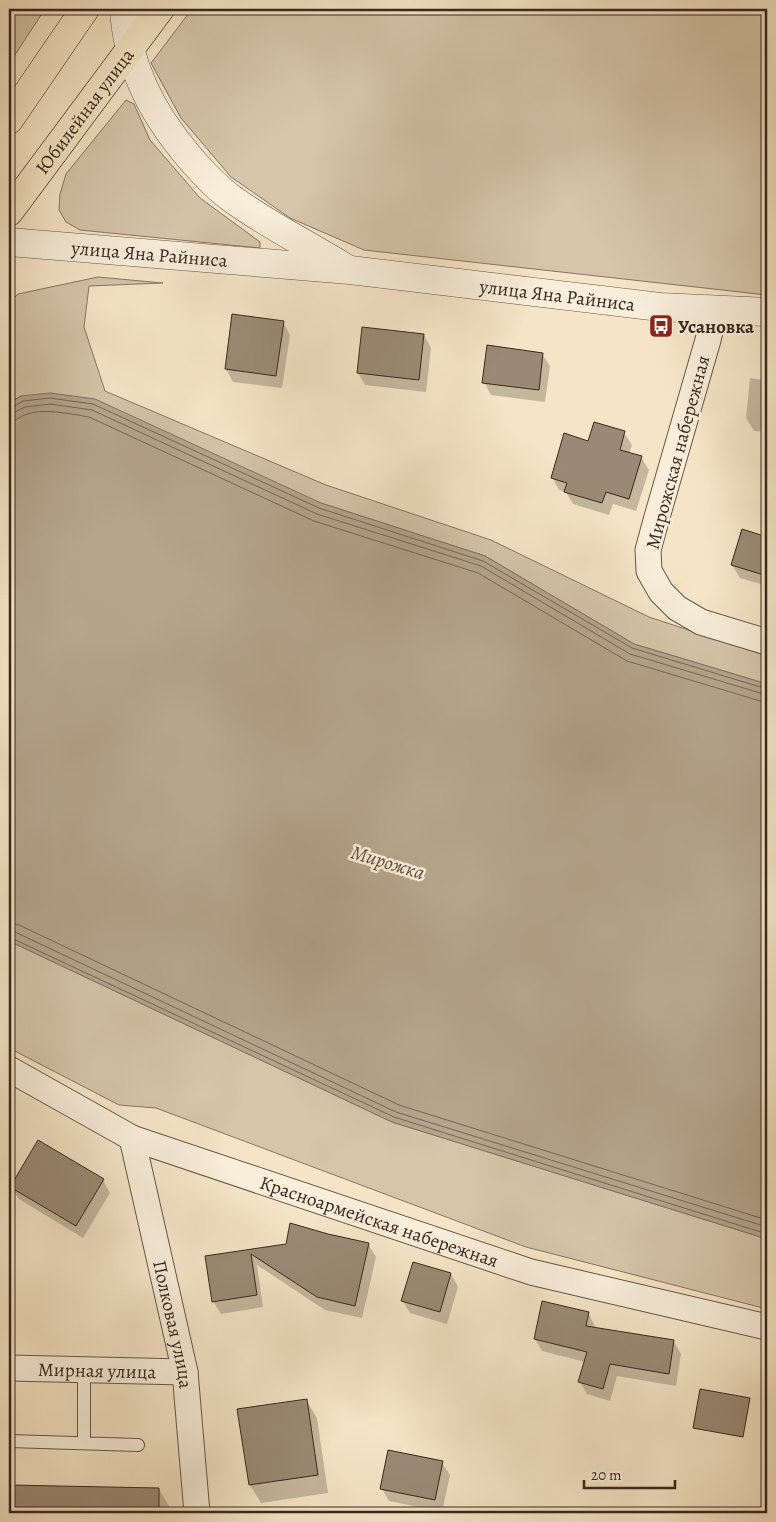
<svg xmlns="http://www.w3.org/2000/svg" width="776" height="1522" font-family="Alegreya,serif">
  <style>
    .green { fill: #d5c5a9; stroke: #867663 }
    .water { fill: #b5a58d; stroke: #837360 }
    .shadow { fill: #0003 }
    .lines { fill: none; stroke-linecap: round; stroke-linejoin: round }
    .shore { stroke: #766655; stroke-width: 1 }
    .building { fill: #9a8a75; stroke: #38281d }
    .service-casing { stroke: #675747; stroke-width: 14 }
    .minor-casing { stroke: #675747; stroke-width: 27 }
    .tertiary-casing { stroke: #675747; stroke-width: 29 }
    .primary-casing { stroke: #38281d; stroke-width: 29 }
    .service { stroke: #f8eeda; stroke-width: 12 }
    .minor { stroke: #f8eeda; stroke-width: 25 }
    .tertiary { stroke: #f8eeda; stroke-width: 28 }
    .primary { stroke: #f5e5c6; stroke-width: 28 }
    .labels { text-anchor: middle; stroke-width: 5; stroke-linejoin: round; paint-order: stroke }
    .street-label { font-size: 19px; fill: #38281d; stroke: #f8eeda }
    .poi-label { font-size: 19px; font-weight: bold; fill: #38281d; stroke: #f8eeda; text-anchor: start }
    .water-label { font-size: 20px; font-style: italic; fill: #5e4e3f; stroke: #f8eeda }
  </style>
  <rect width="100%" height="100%" fill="#f5e5c6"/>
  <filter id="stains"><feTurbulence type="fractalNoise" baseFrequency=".004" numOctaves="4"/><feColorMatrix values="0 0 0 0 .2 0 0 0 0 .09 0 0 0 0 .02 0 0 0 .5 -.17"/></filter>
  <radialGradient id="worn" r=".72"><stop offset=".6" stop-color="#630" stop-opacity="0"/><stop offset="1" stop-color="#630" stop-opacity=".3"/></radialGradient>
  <path class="green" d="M 9,9 L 45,9 L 9,64 Z
    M 192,9 L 767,9 L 767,295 L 364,250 L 290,218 L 231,177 L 181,118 L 151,63 Z
    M 126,100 L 134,104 L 150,140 L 200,198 L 260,242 L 260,248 L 80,230 L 66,222 L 59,210 L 60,194 L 66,174 Z
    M 98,277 L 163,283 L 89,286 L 84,327 L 105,391 L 326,485 L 491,540 L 649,617 L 767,656 L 767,684 L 634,644 L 485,556 L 321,503 L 21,396 L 9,403 L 9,303 L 18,294 Z
    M 9,941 L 392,1122 L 767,1239 L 767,1309 L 526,1247 L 156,1108 L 119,1105 L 9,1048 Z"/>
  <path class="water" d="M 50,393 L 95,399 L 321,503 L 485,556 L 634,644 L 767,684 L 767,1239 L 392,1122 L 9,941 L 9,403 L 21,396 Z"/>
  <path class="shadow" d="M 283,322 L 290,335 L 282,388 L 233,382 L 226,369 Z
    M 424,335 L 431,348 L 426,392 L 365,385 L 358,373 Z
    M 542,354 L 550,366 L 545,402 L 491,395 L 484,382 Z
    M 750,378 L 767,380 L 767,432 L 754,431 L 746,418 Z
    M 624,433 L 632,445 L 629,454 L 641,457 L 649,470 L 636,511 L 613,504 L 609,515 L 573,504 L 566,492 L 559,490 L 552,477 L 589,442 Z
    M 743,531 L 767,539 L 767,586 L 740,578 L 732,565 Z
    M 103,1180 L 110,1193 L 83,1238 L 19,1199 L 11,1187 Z
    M 328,1235 L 368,1244 L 376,1257 L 362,1318 L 325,1310 L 257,1265 L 263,1307 L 221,1314 L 213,1301 L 207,1257 L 287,1245 Z
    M 451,1274 L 458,1287 L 447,1324 L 410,1313 L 402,1300 Z
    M 588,1313 L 595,1326 L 595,1329 L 674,1342 L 681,1354 L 676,1386 L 617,1376 L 610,1401 L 587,1394 L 580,1382 L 585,1362 L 542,1351 L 535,1339 Z
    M 306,1400 L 317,1418 L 328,1493 L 261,1503 L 250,1485 Z
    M 442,1463 L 450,1475 L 442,1512 L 389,1501 L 382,1489 Z
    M 9,1486 L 159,1489 L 173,1513 L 9,1513 Z"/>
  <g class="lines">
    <path class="shore" d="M 9,407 L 13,407 L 23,401 L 50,398 L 93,404 L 319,508 L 483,561 L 632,648 L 767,689
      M 9,413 L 15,412 L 25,407 L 50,404 L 92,410 L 317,514 L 481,566 L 630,654 L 767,695
      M 9,421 C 17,421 20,416 27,414 C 44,408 71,414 89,417 L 314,521 L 478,573 L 627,661 L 767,703
      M 9,923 L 19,925 L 399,1105 L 767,1220
      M 9,931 L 15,932 L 396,1112 L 767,1227
      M 9,937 L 394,1117 L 767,1234"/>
  </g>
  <path class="building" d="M 232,314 L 284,321 L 276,376 L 225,369 Z
    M 362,327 L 424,334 L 419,380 L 357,373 Z
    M 487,345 L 543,353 L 539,390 L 482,383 Z
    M 594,422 L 625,431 L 620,450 L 642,456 L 629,499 L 606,492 L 602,503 L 564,492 L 567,483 L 551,478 L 564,433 L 588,441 Z
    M 742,529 L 767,537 L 767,576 L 731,565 Z
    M 38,1140 L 104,1179 L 76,1226 L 10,1187 Z
    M 290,1223 L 328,1234 L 369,1243 L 355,1306 L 317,1297 L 251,1254 L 257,1295 L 212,1302 L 205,1256 L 286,1244 Z
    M 413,1262 L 451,1273 L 440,1312 L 401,1301 Z
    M 542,1301 L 589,1312 L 586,1326 L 674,1340 L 669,1374 L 610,1364 L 603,1389 L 578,1382 L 587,1352 L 534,1339 Z
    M 700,1389 L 750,1398 L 743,1437 L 693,1428 Z
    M 307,1399 L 318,1475 L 249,1485 L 237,1409 Z
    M 388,1450 L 443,1461 L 435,1500 L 380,1489 Z
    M 9,1485 L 159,1488 L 159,1513 L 9,1513 Z"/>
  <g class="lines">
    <defs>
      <path id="service" d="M 9,1441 L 138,1445
        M 84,1443 L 84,1370"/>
      <g id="minor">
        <path d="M 715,310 L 708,340 L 657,517 L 648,550 L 649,571 L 661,592 L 677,608 L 701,622 L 767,642"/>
        <path id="s1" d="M 9,1069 L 132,1138 L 531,1272 L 767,1327"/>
        <path id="s2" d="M 132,1138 L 185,1372 L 197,1513"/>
        <path id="s3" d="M 9,1368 L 185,1372"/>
      </g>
      <g id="tertiary">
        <path d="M 124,9 C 127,66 153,115 190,158 C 202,172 216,187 231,198 C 266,224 307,244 344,267"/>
        <path id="s4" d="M 9,242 L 350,270 L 660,307 L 767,312"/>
      </g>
      <g id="primary">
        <path d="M 9,120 L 85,9"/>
        <path id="s5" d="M 9,212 L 160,9"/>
      </g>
    </defs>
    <use href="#service" class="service-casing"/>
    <use href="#minor" class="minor-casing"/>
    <use href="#tertiary" class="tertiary-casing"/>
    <use href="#primary" class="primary-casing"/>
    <use href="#service" class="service"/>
    <use href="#minor" class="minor"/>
    <use href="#tertiary" class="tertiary"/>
    <use href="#primary" class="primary"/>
  </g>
  <defs>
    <symbol id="bus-square" viewBox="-11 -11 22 22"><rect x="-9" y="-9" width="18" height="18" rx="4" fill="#8f2418" stroke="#f8eeda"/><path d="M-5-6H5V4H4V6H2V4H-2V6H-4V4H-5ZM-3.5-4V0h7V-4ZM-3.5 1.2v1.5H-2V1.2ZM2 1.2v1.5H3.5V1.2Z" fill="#fff"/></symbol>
  </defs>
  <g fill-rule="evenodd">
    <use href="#bus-square" x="647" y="312" width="28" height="28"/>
  </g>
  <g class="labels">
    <g class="street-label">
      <text dy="7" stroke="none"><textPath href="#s5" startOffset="126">Юбилейная улица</textPath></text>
      <text dy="7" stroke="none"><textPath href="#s4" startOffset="141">улица Яна Райниса</textPath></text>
      <text dy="7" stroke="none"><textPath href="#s4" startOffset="551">улица Яна Райниса</textPath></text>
      <text transform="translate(677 452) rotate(-75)" y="7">Мирожская набережная</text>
      <text dy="7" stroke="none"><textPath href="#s1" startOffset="402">Красноармейская набережная</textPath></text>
      <text dy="7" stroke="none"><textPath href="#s2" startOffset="191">Полковая улица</textPath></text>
      <text dy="7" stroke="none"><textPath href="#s3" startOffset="88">Мирная улица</textPath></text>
    </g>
    <g class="poi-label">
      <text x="678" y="333">Усановка</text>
    </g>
    <g class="water-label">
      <text transform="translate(388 862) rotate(17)" y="7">Мирожка</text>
    </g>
  </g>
  <rect width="776" height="1522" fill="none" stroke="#f5e5c6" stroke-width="30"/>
  <rect x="10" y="10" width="756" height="1502" fill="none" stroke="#38281d" stroke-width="2.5"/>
  <rect x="15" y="15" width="746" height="1492" fill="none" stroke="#38281d"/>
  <path d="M584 1480v8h91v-8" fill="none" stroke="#38281d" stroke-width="2.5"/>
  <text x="591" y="1480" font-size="15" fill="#38281d" stroke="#f8eeda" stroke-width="4" paint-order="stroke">20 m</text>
  <rect width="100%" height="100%" filter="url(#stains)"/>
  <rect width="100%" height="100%" fill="url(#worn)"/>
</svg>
